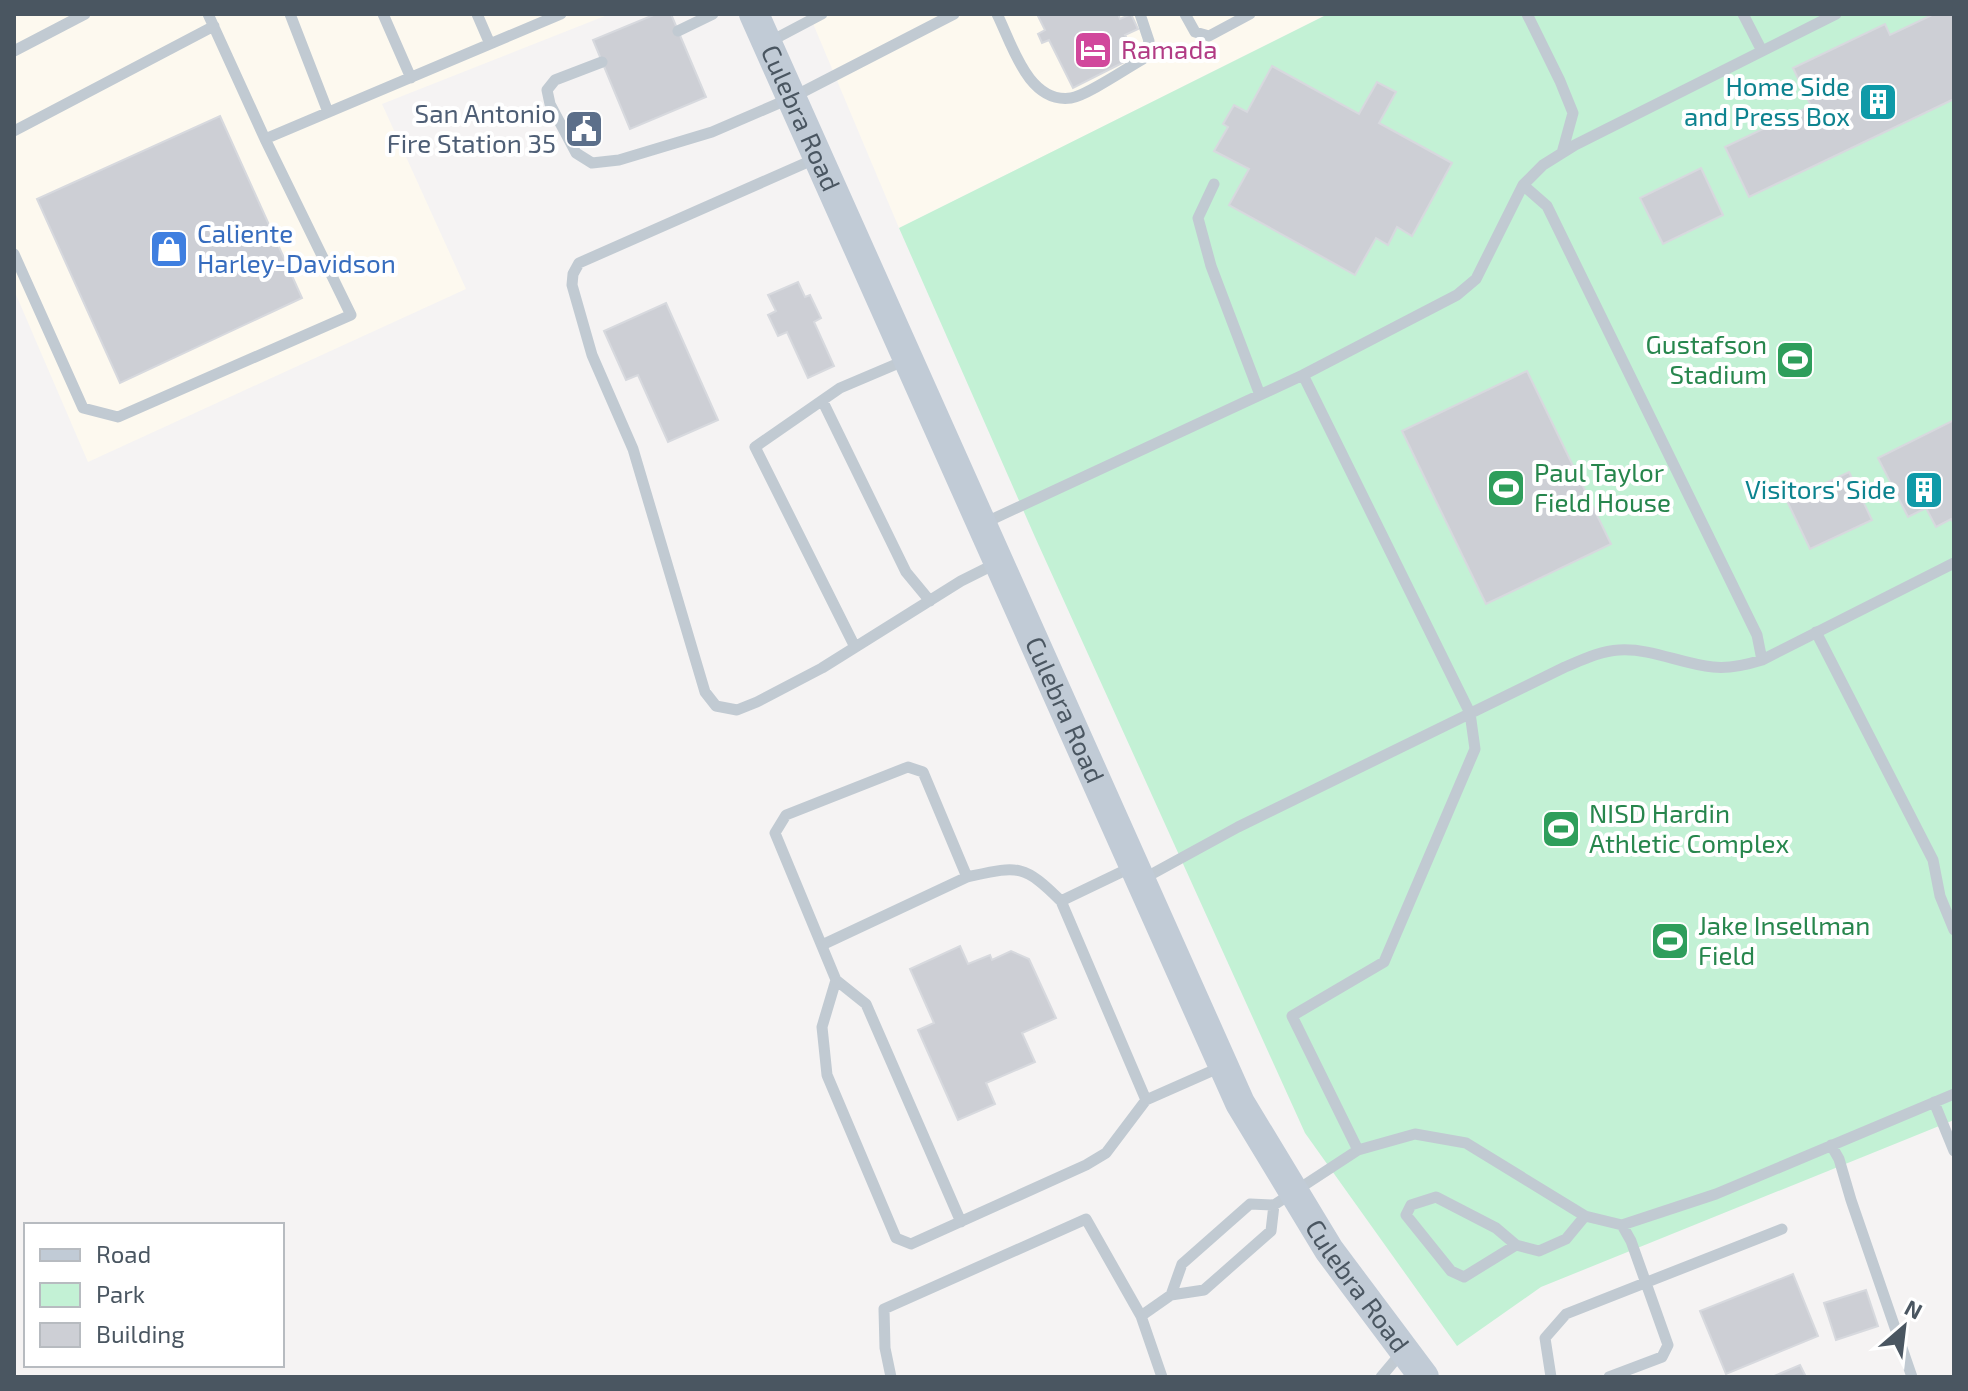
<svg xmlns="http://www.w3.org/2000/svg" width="1968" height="1391" font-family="'Exo 2',sans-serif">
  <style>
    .commercial { fill: #fdf9ef }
    .green { fill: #c3f1d5 }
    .building { fill: #cdcfd5; stroke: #d7d9de; stroke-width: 2 }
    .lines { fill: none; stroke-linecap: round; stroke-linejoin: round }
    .lane { stroke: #c1cad2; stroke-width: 11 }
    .secondary { stroke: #c1cbd6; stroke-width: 30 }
    .labels { text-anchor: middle; stroke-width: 8; stroke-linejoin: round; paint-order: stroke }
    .hotel-label { font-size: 26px; fill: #b23c85; stroke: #fff; text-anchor: start }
    .culture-label { font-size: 26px; fill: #0d838f; stroke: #fff; text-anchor: end }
    .service-label { font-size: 26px; fill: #4e5e75; stroke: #fff; text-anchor: end }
    .street-label { font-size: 26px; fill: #4a5661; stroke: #fff }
    .shop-label { font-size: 26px; fill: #366cbe; stroke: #fff; text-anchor: start }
    .leisure-label { font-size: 26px; fill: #27864d; stroke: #fff; text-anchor: start }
  </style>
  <rect width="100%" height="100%" fill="#f5f3f3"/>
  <path class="commercial" d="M 14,14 L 610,14 L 382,104 L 466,289 L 88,462 L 14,290 Z
    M 809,14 L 1328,14 L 899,228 Z"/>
  <path class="green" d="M 1328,14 L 1954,14 L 1954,1120 L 1541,1287 L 1457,1346 L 1305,1133 L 1035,537 L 899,228 Z"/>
  <path class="building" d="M 656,14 L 671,14 L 706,97 L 630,129 L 593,40 Z
    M 1037,14 L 1118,14 L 1120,19 L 1131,14 L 1138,29 L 1125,35 L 1136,56 L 1073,88 L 1049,40 L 1042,43 L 1038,34 L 1045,30 Z
    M 1934,14 L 1954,14 L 1954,99 L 1749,197 L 1725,147 L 1811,106 L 1793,68 L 1885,24 L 1890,35 Z
    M 1272,66 L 1359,114 L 1377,82 L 1396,92 L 1379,123 L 1452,163 L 1412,236 L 1397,227 L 1388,245 L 1376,238 L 1355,275 L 1229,205 L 1249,169 L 1214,151 L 1228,127 L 1223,124 L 1234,105 L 1247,112 Z
    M 220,116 L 302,298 L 120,383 L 37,199 Z
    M 1701,168 L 1723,215 L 1663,244 L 1640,198 Z
    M 798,282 L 805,297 L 810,295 L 821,318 L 814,322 L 834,366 L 808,378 L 787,332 L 778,336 L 768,315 L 776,311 L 768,295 Z
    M 666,303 L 718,420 L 668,442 L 638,375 L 626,380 L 604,331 Z
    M 1527,371 L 1611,544 L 1486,604 L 1402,431 Z
    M 1954,420 L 1954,524 L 1951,519 L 1936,527 L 1926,508 L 1908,517 L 1878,458 Z
    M 1849,472 L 1872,520 L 1810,549 L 1787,501 Z
    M 960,946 L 968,964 L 990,955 L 992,960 L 1011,951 L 1029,959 L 1056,1018 L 1022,1033 L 1035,1062 L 986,1083 L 995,1104 L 958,1120 L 918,1030 L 934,1023 L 910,969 Z
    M 1793,1274 L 1818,1336 L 1726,1374 L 1700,1311 Z
    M 1866,1290 L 1878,1326 L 1836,1340 L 1824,1303 Z
    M 1800,1365 L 1806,1377 L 1772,1377 Z"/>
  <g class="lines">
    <path class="lane" d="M 208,14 L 265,139 L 561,14
      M 290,14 L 328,112
      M 383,14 L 411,78
      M 477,14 L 490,44
      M 997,14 C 1012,44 1028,104 1071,98 C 1086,96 1127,68 1143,59 L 1149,41 L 1140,14
      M 1185,14 L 1195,32 L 1209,36 L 1250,14
      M 1527,14 L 1560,81 L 1573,113 L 1562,153
      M 1743,14 L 1762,51
      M 678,31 L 713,14
      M 769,42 L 822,14
      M 14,51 L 85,14
      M 602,62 L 555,80 L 547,90 L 550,104 L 576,153 L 592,163 L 619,160 L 712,132 L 791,98 L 954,14
      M 14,131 L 214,26
      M 817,158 L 579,263 L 573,274 L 572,285 L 592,355 L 633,449 L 705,692 L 716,706 L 737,710 L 757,702 L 822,668 L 961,581 L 997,563
      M 1214,184 L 1198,218 L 1211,266 L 1260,395
      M 1523,185 L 1547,206 L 1757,635 L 1762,660
      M 14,254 L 83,408 L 118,417 L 351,315 L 265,139
      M 1303,375 L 1470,713 L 1475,749 L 1384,962 L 1292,1016 L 1358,1150
      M 823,402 L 906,572 L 930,601
      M 982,524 L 1303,375 L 1457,295 L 1476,279 L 1523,185 L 1543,165 L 1575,145 L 1836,14
      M 1816,632 L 1933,860 L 1940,896 L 1954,930
      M 855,647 L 755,447 L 840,388 L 906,360
      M 1141,880 L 1238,827 L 1565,667 C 1582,660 1600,651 1619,650 C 1652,648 1681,664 1713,667 C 1730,669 1746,665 1762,660 L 1954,563
      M 1061,901 L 1134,866
      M 822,945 L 967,877
      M 836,980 L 866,1004 L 961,1222
      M 1146,1100 L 1106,1153 L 1086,1165 L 911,1244 L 896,1238 L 827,1075 L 822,1027 L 836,980 L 775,833 L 786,815 L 908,767 L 923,772 L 967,877 C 1018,866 1023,863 1061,901 L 1146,1100 L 1223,1066
      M 1934,1102 L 1954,1151
      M 1831,1145 L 1839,1159 L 1851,1200 L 1912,1377
      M 1516,1245 L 1464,1277 L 1451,1271 L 1406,1215 L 1411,1205 L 1436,1197 L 1496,1228 L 1516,1245 L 1539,1251 L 1566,1239 L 1585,1216
      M 1171,1295 L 1182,1264 L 1250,1204 L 1274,1205 L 1358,1150 L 1415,1134 L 1466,1143 L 1585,1216 L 1622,1225 L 1716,1194 L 1954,1094
      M 1141,1316 L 1162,1377
      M 891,1377 L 885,1348 L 884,1309 L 1086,1219 L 1141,1316 L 1171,1295 L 1204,1290 L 1271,1231 L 1274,1205
      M 1381,1377 L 1402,1352
      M 1551,1377 L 1545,1338 L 1566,1314 L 1782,1229
      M 1609,1377 L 1662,1357 L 1668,1345 L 1631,1241 L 1622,1225"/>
    <path class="secondary" id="s1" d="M 754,14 L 1240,1103 L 1329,1250 L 1424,1377"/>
  </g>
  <defs>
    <symbol id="hotel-square" viewBox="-11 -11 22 22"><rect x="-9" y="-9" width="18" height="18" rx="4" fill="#d1479c" stroke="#fff"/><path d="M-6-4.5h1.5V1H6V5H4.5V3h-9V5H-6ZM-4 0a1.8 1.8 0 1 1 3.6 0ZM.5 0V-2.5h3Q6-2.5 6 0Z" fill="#fff"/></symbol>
    <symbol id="building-square" viewBox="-11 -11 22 22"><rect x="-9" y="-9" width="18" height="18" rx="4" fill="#0f9aa8" stroke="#fff"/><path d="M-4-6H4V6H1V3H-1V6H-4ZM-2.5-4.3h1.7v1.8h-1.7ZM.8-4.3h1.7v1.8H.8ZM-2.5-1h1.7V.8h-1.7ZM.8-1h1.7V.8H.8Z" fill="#fff"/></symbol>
    <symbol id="civic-square" viewBox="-11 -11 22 22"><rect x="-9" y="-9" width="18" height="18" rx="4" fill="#5c6f8a" stroke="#fff"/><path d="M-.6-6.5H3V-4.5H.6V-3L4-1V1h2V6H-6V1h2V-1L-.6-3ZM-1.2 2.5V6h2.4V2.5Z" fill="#fff"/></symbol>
    <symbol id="shop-square" viewBox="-11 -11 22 22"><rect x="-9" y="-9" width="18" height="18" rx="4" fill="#3f7fe0" stroke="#fff"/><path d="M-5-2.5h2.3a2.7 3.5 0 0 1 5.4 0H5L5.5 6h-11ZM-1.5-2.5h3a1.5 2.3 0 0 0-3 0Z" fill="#fff"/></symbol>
    <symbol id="stadium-square" viewBox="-11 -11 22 22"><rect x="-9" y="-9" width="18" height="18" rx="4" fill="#2e9e5b" stroke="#fff"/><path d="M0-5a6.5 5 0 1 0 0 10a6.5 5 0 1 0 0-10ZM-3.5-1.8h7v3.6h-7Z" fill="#fff"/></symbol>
  </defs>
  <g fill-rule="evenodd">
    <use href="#hotel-square" x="1071" y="28" width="44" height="44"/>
    <use href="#building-square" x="1856" y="80" width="44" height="44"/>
    <use href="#civic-square" x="562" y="107" width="44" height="44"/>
    <use href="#shop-square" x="147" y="227" width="44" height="44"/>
    <use href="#stadium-square" x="1773" y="338" width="44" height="44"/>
    <use href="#stadium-square" x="1484" y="466" width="44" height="44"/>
    <use href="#building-square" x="1902" y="468" width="44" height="44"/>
    <use href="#stadium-square" x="1539" y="807" width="44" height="44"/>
    <use href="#stadium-square" x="1648" y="919" width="44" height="44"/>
  </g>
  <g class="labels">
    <g class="hotel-label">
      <text x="1121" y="59">Ramada</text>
    </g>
    <g class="culture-label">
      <text x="1850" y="96">Home Side<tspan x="1850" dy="30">and Press Box</tspan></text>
      <text x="1896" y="499">Visitors' Side</text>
    </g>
    <g class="service-label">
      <text x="556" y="123">San Antonio<tspan x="556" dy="30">Fire Station 35</tspan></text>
    </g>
    <g class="street-label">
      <text dy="9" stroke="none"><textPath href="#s1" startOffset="114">Culebra Road</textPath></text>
      <text dy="9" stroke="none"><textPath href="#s1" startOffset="762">Culebra Road</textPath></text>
      <text dy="9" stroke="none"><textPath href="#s1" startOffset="1410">Culebra Road</textPath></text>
    </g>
    <g class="shop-label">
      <text x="197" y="243">Caliente<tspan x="197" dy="30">Harley-Davidson</tspan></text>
    </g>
    <g class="leisure-label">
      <text x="1767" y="354" text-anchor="end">Gustafson<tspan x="1767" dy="30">Stadium</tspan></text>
      <text x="1534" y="482">Paul Taylor<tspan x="1534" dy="30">Field House</tspan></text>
      <text x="1589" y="823">NISD Hardin<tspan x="1589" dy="30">Athletic Complex</tspan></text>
      <text x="1698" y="935">Jake Insellman<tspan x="1698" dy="30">Field</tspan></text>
    </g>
  </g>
  <rect width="1968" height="1391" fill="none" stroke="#4a5661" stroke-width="32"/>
  <rect x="24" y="1223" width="260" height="144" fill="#ffffff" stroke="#b7bbc0" stroke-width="2"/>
  <rect x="40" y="1249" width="40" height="12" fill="#c1cbd6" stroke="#b7bbc0" stroke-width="2"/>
  <text x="96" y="1263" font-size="24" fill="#4a5661">Road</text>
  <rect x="40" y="1283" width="40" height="24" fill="#c3f1d5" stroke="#b7bbc0" stroke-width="2"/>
  <text x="96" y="1303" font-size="24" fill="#4a5661">Park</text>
  <rect x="40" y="1323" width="40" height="24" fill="#cdcfd5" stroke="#b7bbc0" stroke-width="2"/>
  <text x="96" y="1343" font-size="24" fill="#4a5661">Building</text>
  <g transform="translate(1904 1327) rotate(28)" stroke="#ffffff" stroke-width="6" paint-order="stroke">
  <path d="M0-6L14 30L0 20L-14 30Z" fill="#4a5661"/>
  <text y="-12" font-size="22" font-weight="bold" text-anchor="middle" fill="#4a5661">N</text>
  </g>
</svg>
